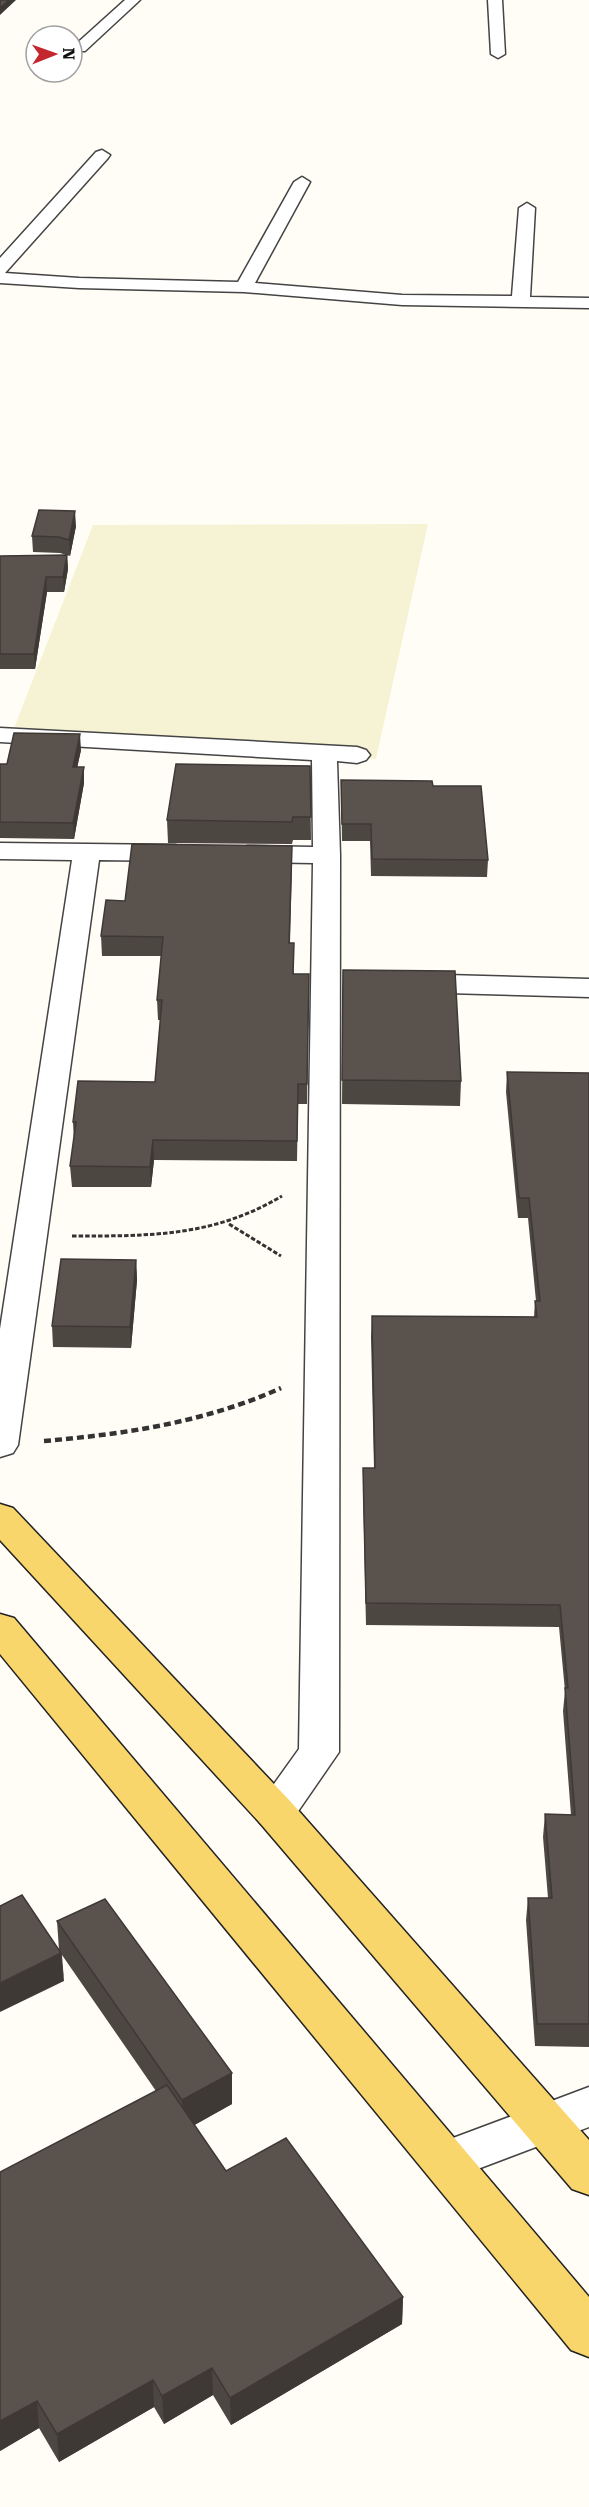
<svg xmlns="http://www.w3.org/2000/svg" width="589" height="2507" font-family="'Roboto Serif',serif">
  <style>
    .farmland { fill: #f6f3d4 }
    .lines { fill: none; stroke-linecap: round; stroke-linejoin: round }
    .minor-casing { stroke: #444; stroke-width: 3 }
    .major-casing { stroke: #222; stroke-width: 3 }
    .path-far1 { stroke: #333; stroke-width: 3; stroke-dasharray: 4.5 2; stroke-linecap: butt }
    .path { stroke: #333; stroke-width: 4.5; stroke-dasharray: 7 4; stroke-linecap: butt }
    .minor { fill: #fff; fill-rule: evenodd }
    .major { fill: #f9d66b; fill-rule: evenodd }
    .wall { fill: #4d4742 }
    .shaded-wall { fill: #3f3936 }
    .building { fill: #5a524d; stroke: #3f3936; stroke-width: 1.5 }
  </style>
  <rect width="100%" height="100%" fill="#fffdf5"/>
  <path class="farmland" d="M 428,524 L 376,759 L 9,741 L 93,525 Z"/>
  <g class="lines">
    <defs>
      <path id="minor" d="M 125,0 L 140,0 L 85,51 L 75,51 L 73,48 L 75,45 Z
        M 488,0 L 502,0 L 505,54 L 498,58 L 491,54 Z
        M 102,150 L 110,155 L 108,158 L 5,273 L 79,278 L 238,282 L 294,182 L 302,177 L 310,182 L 255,283 L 402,295 L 512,296 L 519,208 L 527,203 L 535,208 L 530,297 L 589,298 L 589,308 L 402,305 L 244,292 L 79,288 L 0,283 L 0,258 L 96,152 Z
        M 0,728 L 357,747 L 366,750 L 370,755 L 366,760 L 357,763 L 337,761 L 340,855 L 339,1752 L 290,1823 L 275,1828 L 260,1823 L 254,1812 L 299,1749 L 313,863 L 248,862 L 239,860 L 235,854 L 239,848 L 248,846 L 313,847 L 312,760 L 0,742 Z
        M 0,843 L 175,845 L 184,847 L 188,853 L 184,859 L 175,861 L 99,860 L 18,1445 L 13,1453 L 0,1457 L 0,1329 L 72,860 L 0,859 Z
        M 411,974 L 589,979 L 589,997 L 411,992 L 401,989 L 397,983 L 401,977 Z
        M 589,2087 L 589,2127 L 446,2181 L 429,2175 L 422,2161 L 429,2147 Z"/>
      <path id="major" d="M 0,1504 L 13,1508 L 290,1801 L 589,2140 L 589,2195 L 572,2189 L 260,1823 L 0,1540 Z
        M 0,1614 L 14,1618 L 589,2297 L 589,2357 L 571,2350 L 0,1654 Z"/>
    </defs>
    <use href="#minor" class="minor-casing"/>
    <use href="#major" class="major-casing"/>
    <path class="path-far1" d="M 229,1224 L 281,1256
      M 72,1236 C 150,1236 213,1237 282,1196"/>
    <path class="path" d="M 44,1441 C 126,1434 206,1422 281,1388"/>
    <use href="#minor" class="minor"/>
    <use href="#major" class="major"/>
  </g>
  <path class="wall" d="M 76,526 L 70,556 L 67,555 L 68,569 L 64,592 L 47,592 L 35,669 L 0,669 L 0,556 L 66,555 L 60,553 L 33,552 L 32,536 Z
    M 81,750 L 77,767 L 84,767 L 84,783 L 74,839 L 0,838 L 0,764 L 7,764 Z
    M 310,766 L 311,840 L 293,840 L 292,844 L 168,843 L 167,820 Z
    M 341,780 L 433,786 L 488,860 L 487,877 L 371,876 L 370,841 L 342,841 Z
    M 292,865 L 290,943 L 294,974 L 309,974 L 307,1104 L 298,1104 L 297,1161 L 154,1160 L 151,1187 L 72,1187 L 70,1166 L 74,1142 L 73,1122 L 155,1082 L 161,1020 L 158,1020 L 157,1000 L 161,956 L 102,956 L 101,936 L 125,901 Z
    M 343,970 L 461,1081 L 460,1106 L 342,1104 Z
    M 507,1072 L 589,1073 L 589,2047 L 535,2046 L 526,1920 L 528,1898 L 548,1898 L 543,1837 L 545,1814 L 571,1815 L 563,1711 L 565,1691 L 559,1627 L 366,1625 L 363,1489 L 363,1468 L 374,1468 L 371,1337 L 372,1316 L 534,1317 L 535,1301 L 536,1301 L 528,1218 L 518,1218 L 506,1092 Z
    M 136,1260 L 137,1280 L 131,1348 L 53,1347 L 52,1326 Z
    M 57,1921 L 232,2073 L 232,2104 L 194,2125 L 226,2171 L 403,2297 L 402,2324 L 231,2425 L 213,2395 L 164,2424 L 154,2407 L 59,2462 L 39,2428 L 0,2451 L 156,2091 L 62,1955 L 64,1981 L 59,1950 Z"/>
  <path class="shaded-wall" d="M 9,0 L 16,0 L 0,15 L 0,8 Z
    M 75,511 L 76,526 L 70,556 L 69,540 Z
    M 67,555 L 68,569 L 64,592 L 63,577 Z
    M 46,577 L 47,592 L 35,669 L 34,654 Z
    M 80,734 L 81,750 L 74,783 L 73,767 Z
    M 84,767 L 84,783 L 74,839 L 73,823 Z
    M 153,1140 L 154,1160 L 151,1187 L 150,1167 Z
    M 136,1260 L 137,1280 L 131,1348 L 130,1327 Z
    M 61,1953 L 64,1981 L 0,2012 L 0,1983 Z
    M 232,2073 L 232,2104 L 184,2131 L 182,2100 Z
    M 403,2297 L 402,2324 L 231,2425 L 230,2398 Z
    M 212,2368 L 213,2395 L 164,2424 L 162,2396 Z
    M 153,2380 L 154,2407 L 59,2462 L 57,2434 Z
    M 37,2401 L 39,2428 L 0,2451 L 0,2421 Z"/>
  <path class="building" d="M 0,0 L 9,0 L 0,8 Z
    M 39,510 L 75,511 L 69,540 L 59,537 L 32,536 Z
    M 67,555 L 63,577 L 46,577 L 34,654 L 0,654 L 0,556 Z
    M 14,733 L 80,734 L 73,767 L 84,767 L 73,823 L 0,822 L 0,764 L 7,764 Z
    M 176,764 L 310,766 L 311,817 L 293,817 L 292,822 L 167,820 Z
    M 341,780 L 432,781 L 433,786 L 481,786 L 488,860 L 372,859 L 371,824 L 342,824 Z
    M 132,844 L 292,846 L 289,943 L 294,943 L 293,974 L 309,974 L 307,1084 L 298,1084 L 297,1141 L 153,1140 L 150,1167 L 70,1166 L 76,1122 L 73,1122 L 78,1081 L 155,1082 L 162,1000 L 157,1000 L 163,937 L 101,936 L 106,900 L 125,901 Z
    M 343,970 L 455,971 L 461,1081 L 342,1080 Z
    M 507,1072 L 589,1073 L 589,2024 L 537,2024 L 528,1898 L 552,1898 L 545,1814 L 575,1815 L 565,1688 L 568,1688 L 560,1605 L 366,1603 L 363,1468 L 375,1468 L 372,1316 L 537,1317 L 535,1301 L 540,1301 L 529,1198 L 519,1198 Z
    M 61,1259 L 136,1260 L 130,1327 L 52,1326 Z
    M 22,1895 L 61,1953 L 0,1983 L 0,1906 Z
    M 105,1899 L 232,2073 L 182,2100 L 57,1921 Z
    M 167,2085 L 226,2171 L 286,2138 L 403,2297 L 230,2398 L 212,2368 L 162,2396 L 153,2380 L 57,2434 L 37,2401 L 0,2421 L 0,2172 Z"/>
  <g transform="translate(54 54) rotate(89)"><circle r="28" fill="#ffffff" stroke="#a0a0a0" stroke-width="1.5"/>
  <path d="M0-4.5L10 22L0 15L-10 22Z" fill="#c4262e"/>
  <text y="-9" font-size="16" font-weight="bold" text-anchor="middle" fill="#111111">N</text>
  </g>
</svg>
